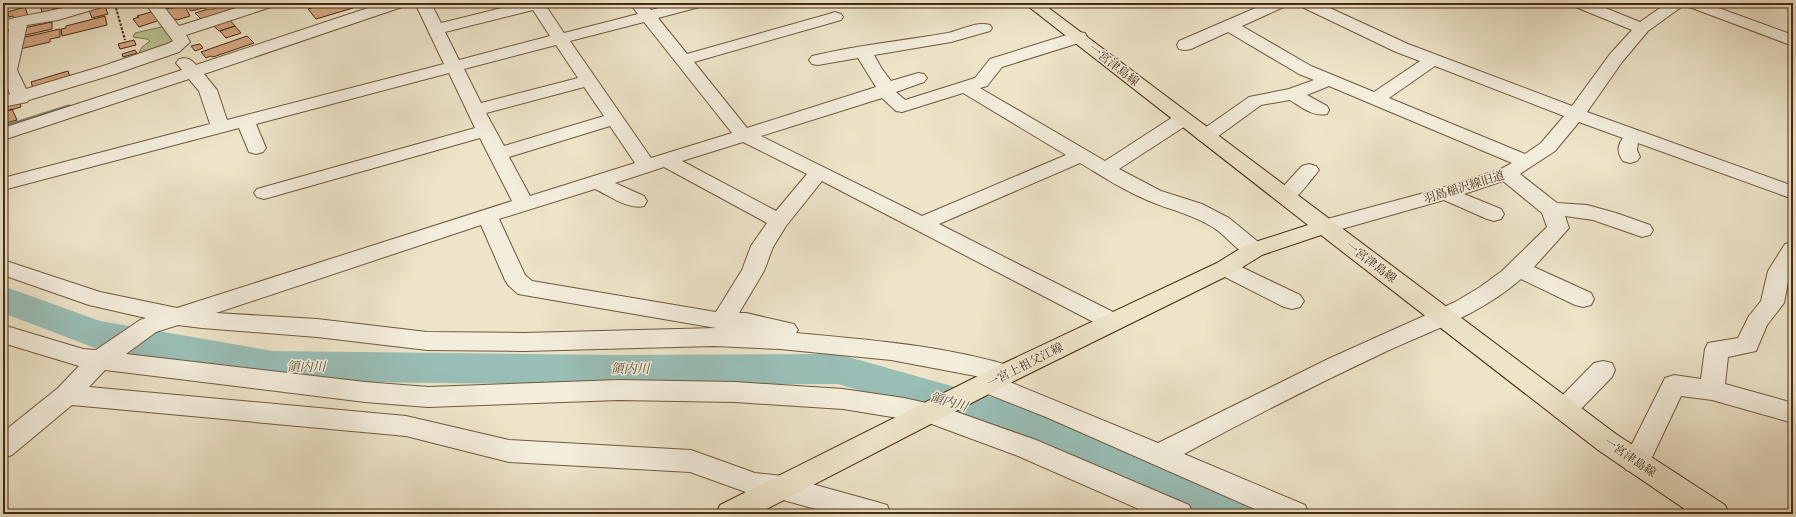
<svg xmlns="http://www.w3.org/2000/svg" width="1796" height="517" font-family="'Sorts Mill Goudy','Noto Serif JP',serif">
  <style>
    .green { fill: #bac495; stroke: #807852 }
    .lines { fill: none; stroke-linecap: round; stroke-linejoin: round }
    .stream { stroke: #788373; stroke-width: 5 }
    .river { fill: #99beb6; fill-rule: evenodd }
    .building { fill: #d5a785; stroke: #462b0f }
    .minor-casing { stroke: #70593e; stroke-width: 2 }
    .major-casing { stroke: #462b0f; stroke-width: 2 }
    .path { stroke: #462b0f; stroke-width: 2; stroke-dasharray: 2.5 1.5; stroke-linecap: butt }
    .minor { fill: #f3eddc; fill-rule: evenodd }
    .major { fill: #ede4c9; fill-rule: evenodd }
    .labels { text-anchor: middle; stroke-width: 3; stroke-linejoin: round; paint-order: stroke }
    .street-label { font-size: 12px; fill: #462b0f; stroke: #f3eddc }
    .water-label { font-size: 13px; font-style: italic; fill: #5b5039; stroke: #f3eddc }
  </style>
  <rect width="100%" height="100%" fill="#ede4c9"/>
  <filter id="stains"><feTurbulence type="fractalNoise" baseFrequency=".005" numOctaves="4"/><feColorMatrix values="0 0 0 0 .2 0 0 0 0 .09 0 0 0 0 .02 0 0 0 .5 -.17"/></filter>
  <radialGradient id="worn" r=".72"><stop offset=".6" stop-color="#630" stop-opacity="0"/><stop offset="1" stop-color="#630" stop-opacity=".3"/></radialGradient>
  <path class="green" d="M 166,26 L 177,41 L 138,55 L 142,47 L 150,41 L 147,39 L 133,37 L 135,33 Z"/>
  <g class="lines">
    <path class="stream" d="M 3,128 L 69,107"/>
    <path class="river" d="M 3,286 L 100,321 L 273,351 L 616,355 L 838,354 L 1008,402 L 1256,500 L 1263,514 L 1190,514 L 981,427 L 838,384 L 616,385 L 273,381 L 95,348 L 3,313 Z"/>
  </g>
  <path class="building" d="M 6,3 L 28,3 L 14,7 L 13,6 L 7,7 Z
    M 51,3 L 58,3 L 60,8 L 53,9 L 54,13 L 43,15 L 40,6 Z
    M 59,3 L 80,3 L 81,6 L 67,9 L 65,6 L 61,7 Z
    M 199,3 L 203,8 L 191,11 L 187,6 Z
    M 228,3 L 235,9 L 203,21 L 195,13 Z
    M 328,3 L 349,3 L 353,8 L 316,19 L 308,9 Z
    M 104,4 L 108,14 L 92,18 L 88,8 Z
    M 185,6 L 190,16 L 177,20 L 176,19 L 171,20 L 165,9 Z
    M 25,7 L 28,16 L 14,21 L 13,16 L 9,17 L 7,12 Z
    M 151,12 L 160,20 L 139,27 L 133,19 L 139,17 L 137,16 Z
    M 105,16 L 107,25 L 62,36 L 61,29 L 66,28 L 66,26 Z
    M 229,19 L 235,26 L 219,31 L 212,24 Z
    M 52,22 L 52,29 L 22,36 L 23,28 Z
    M 235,26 L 241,33 L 226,38 L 220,31 Z
    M 60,29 L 60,37 L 50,39 L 50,42 L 20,49 L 21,38 Z
    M 247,36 L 254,43 L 213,57 L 211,56 L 206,58 L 201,52 Z
    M 134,40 L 136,45 L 120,49 L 118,44 Z
    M 200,44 L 203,48 L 195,51 L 191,46 Z
    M 135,50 L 137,53 L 123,57 L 122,54 Z
    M 68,71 L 71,80 L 34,91 L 31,82 Z
    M 19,100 L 21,107 L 4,112 L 3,105 Z
    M 12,109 L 17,120 L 3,124 L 3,112 Z"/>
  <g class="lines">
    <defs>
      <path id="minor" d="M 82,3 L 107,3 L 105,6 L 58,20 L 27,25 L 17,70 L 26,89 L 103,66 L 167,44 L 173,41 L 145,3 L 161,3 L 179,26 L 252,3 L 276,3 L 274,6 L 186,35 L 190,42 L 179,52 L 115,74 L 29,100 L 27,102 L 3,107 L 3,96 L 10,94 C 0,68 3,56 9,29 L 3,31 L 3,21 C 29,14 56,11 82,3 Z
        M 199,3 L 216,3 L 217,5 L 215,8 C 207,10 203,9 199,3 Z
        M 383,3 L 407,3 L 405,6 L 204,74 L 217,90 L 227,120 L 444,64 L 415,3 L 431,3 L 441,23 L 522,3 L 544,3 L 564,33 L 638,14 L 631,5 L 632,3 L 646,3 L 651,10 L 678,3 L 705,3 L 703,6 L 658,18 L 687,54 L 829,14 L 835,12 L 841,14 L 843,17 L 841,20 L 694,62 L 747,128 L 876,87 L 858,58 L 818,65 L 812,64 L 809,60 L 812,56 C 857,45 902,41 948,33 C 961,30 977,21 990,25 L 992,28 L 990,31 L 951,42 L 874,55 L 882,69 L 891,81 L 918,73 L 924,74 L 927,78 L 924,82 L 896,92 L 905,100 L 975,78 L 990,59 L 1073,33 L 1079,32 L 1085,33 L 1087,37 L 1085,41 L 1002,67 L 987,86 L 980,88 L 1105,161 L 1176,115 L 1183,113 L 1190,115 L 1192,119 L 1190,123 L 1119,169 L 1161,191 L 1202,204 L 1229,218 L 1262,245 L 1265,250 L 1262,255 C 1242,261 1230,238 1214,228 C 1193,214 1169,210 1147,200 C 1123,190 1102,176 1080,163 L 939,224 L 1121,316 L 1125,322 L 1121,328 L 1113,330 L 1105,328 L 822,181 L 786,226 L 773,247 L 764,271 L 739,313 L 746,313 L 794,324 L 798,330 L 796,333 C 869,340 943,345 1014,367 L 1017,374 L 1014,381 L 1010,382 L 1158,443 L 1328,359 L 1455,302 L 1480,287 L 1502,271 L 1547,227 L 1542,213 L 1503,181 L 1464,194 L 1501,209 L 1504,214 L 1501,219 L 1494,221 L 1487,219 L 1444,200 L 1324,234 L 1316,232 L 1313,227 L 1316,222 L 1439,189 L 1499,170 L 1512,163 L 1329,86 L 1307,95 L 1327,106 L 1329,110 L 1327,114 C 1313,117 1301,107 1290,100 L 1261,105 L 1213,140 L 1206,142 L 1199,140 L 1196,136 L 1199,132 L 1249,97 L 1289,89 L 1314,80 L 1299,74 L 1228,32 L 1191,49 L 1185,50 L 1179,49 L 1177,45 L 1179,41 L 1267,3 L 1288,3 L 1286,6 L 1242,26 L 1311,66 L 1374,92 L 1420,61 L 1396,52 L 1300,6 L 1298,3 L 1319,3 L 1408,44 L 1572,106 L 1610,54 L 1632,30 L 1573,6 L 1571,3 L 1593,3 L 1640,22 L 1667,3 L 1705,3 L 1793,35 L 1793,46 L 1684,5 L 1648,31 L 1622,62 L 1587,112 L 1793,186 L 1793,199 L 1638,143 L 1637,150 L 1640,157 L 1637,161 L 1630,163 L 1623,161 C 1617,152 1617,146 1623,138 L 1579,122 L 1555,151 L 1520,174 L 1557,203 L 1587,205 L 1616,213 L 1650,225 L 1653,230 L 1650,235 L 1642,237 L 1593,220 L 1565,216 L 1569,228 L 1534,267 L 1591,293 L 1594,299 L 1591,305 L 1583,307 L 1575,305 L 1521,279 C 1481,314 1433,330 1385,352 C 1317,384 1250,418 1184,454 L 1305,505 L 1309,514 L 1266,514 L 1046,417 L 980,391 L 976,384 L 981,377 L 891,360 L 780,349 L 714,346 L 524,351 L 427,350 L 317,337 L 202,328 L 178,325 L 156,332 L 126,354 L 365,382 L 428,387 L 619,380 L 735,382 L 843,389 L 904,398 L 940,406 L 1036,440 L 1189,505 L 1193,514 L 1150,514 L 1018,456 L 929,423 L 843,409 L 735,402 L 619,400 L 428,407 L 365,402 L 105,370 L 89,387 L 406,416 L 509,440 L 691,450 L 755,473 L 783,476 L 877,502 L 887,505 L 891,514 L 834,514 L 783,500 L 754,495 L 690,472 L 509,462 L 406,436 L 72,405 L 12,455 L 3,458 L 3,432 L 58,388 L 79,366 L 3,343 L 3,325 L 83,349 L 96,350 L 140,320 L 146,318 L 89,305 L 3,275 L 3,260 L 100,292 L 177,308 L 512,201 L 480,138 L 264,199 L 257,197 L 254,193 L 257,189 L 475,128 L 449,73 L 256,124 L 266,148 L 263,152 L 256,154 L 249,152 L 239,128 L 3,190 L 3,178 L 210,124 L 199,91 L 189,79 L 3,140 L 3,128 L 182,70 L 176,63 L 179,59 C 187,57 191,59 196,65 ZM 533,10 L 550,36 L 459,60 L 445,32 ZM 644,22 L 732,133 L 651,158 L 570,41 ZM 556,45 L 578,78 L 481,103 L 464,69 ZM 1435,66 L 1564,116 L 1541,143 L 1525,154 L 1389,98 ZM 584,87 L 604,116 L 504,146 L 486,113 ZM 963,93 L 1066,155 L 922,216 L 761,136 L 882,98 L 896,111 L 902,112 ZM 610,126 L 635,163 L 530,196 L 509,157 ZM 743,142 L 807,174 L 776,211 L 682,161 ZM 664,167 L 767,223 L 751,246 L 742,270 L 716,312 L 532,281 L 525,275 L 499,219 L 595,189 C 610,196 628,210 644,206 L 647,201 L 644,196 L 615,183 ZM 481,225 L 505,280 L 508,285 L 518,294 L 716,328 L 524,333 L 427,332 L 317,319 L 216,313 Z
        M 1309,164 L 1316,166 L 1319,170 L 1316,174 C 1305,186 1296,205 1279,201 L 1276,196 L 1279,191 L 1302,166 Z
        M 1793,242 L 1793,267 L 1790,271 L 1784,303 L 1767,325 L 1756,351 L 1728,357 L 1725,384 L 1793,403 L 1793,423 L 1712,400 L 1681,396 L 1646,470 L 1636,473 L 1626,470 L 1623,462 L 1665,378 L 1674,375 L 1701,379 L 1705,349 L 1708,343 L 1738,338 L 1749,316 L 1761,301 L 1768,271 L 1785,244 Z
        M 1225,260 L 1233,263 L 1300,295 L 1304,301 L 1300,307 L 1292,309 L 1284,307 L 1217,273 L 1214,268 L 1217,263 Z
        M 1603,361 L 1612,363 L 1615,370 L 1612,377 L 1573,417 L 1564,420 L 1555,417 L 1551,410 L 1555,403 L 1594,363 Z"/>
      <path id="major" d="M 1024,3 L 1042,3 L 1616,434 L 1725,505 L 1729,514 L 1692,514 L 1598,450 L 1321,235 L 1262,255 L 1233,273 L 1014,381 L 757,514 L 716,514 L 720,505 L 996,367 L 1217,263 L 1246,245 L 1308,225 Z"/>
    </defs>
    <use href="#minor" class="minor-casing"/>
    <use href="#major" class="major-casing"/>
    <path class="path" d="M 116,8 L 125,40"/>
    <use href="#minor" class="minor"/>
    <use href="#major" class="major"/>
  </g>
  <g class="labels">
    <g class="street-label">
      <text transform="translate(1114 65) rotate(38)" y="4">一宮津島線</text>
      <text transform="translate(1464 187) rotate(-17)" y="4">羽島稲沢線旧道</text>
      <text transform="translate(1371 262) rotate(37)" y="4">一宮津島線</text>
      <text transform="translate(1025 365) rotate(-27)" y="4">一宮上祖父江線</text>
      <text transform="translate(1630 457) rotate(34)" y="4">一宮津島線</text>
    </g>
    <g class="water-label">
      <text x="306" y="371">領内川</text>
      <text x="630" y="373">領内川</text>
      <text transform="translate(949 401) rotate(16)" y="5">領内川</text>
    </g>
  </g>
  <rect width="1796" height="517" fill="none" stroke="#ede4c9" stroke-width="16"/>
  <rect x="4" y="4" width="1788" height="509" fill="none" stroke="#462b0f" stroke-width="2"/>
  <rect x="8" y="8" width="1780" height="501" fill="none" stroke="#462b0f"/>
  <rect width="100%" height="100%" filter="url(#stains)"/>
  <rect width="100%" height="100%" fill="url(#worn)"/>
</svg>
